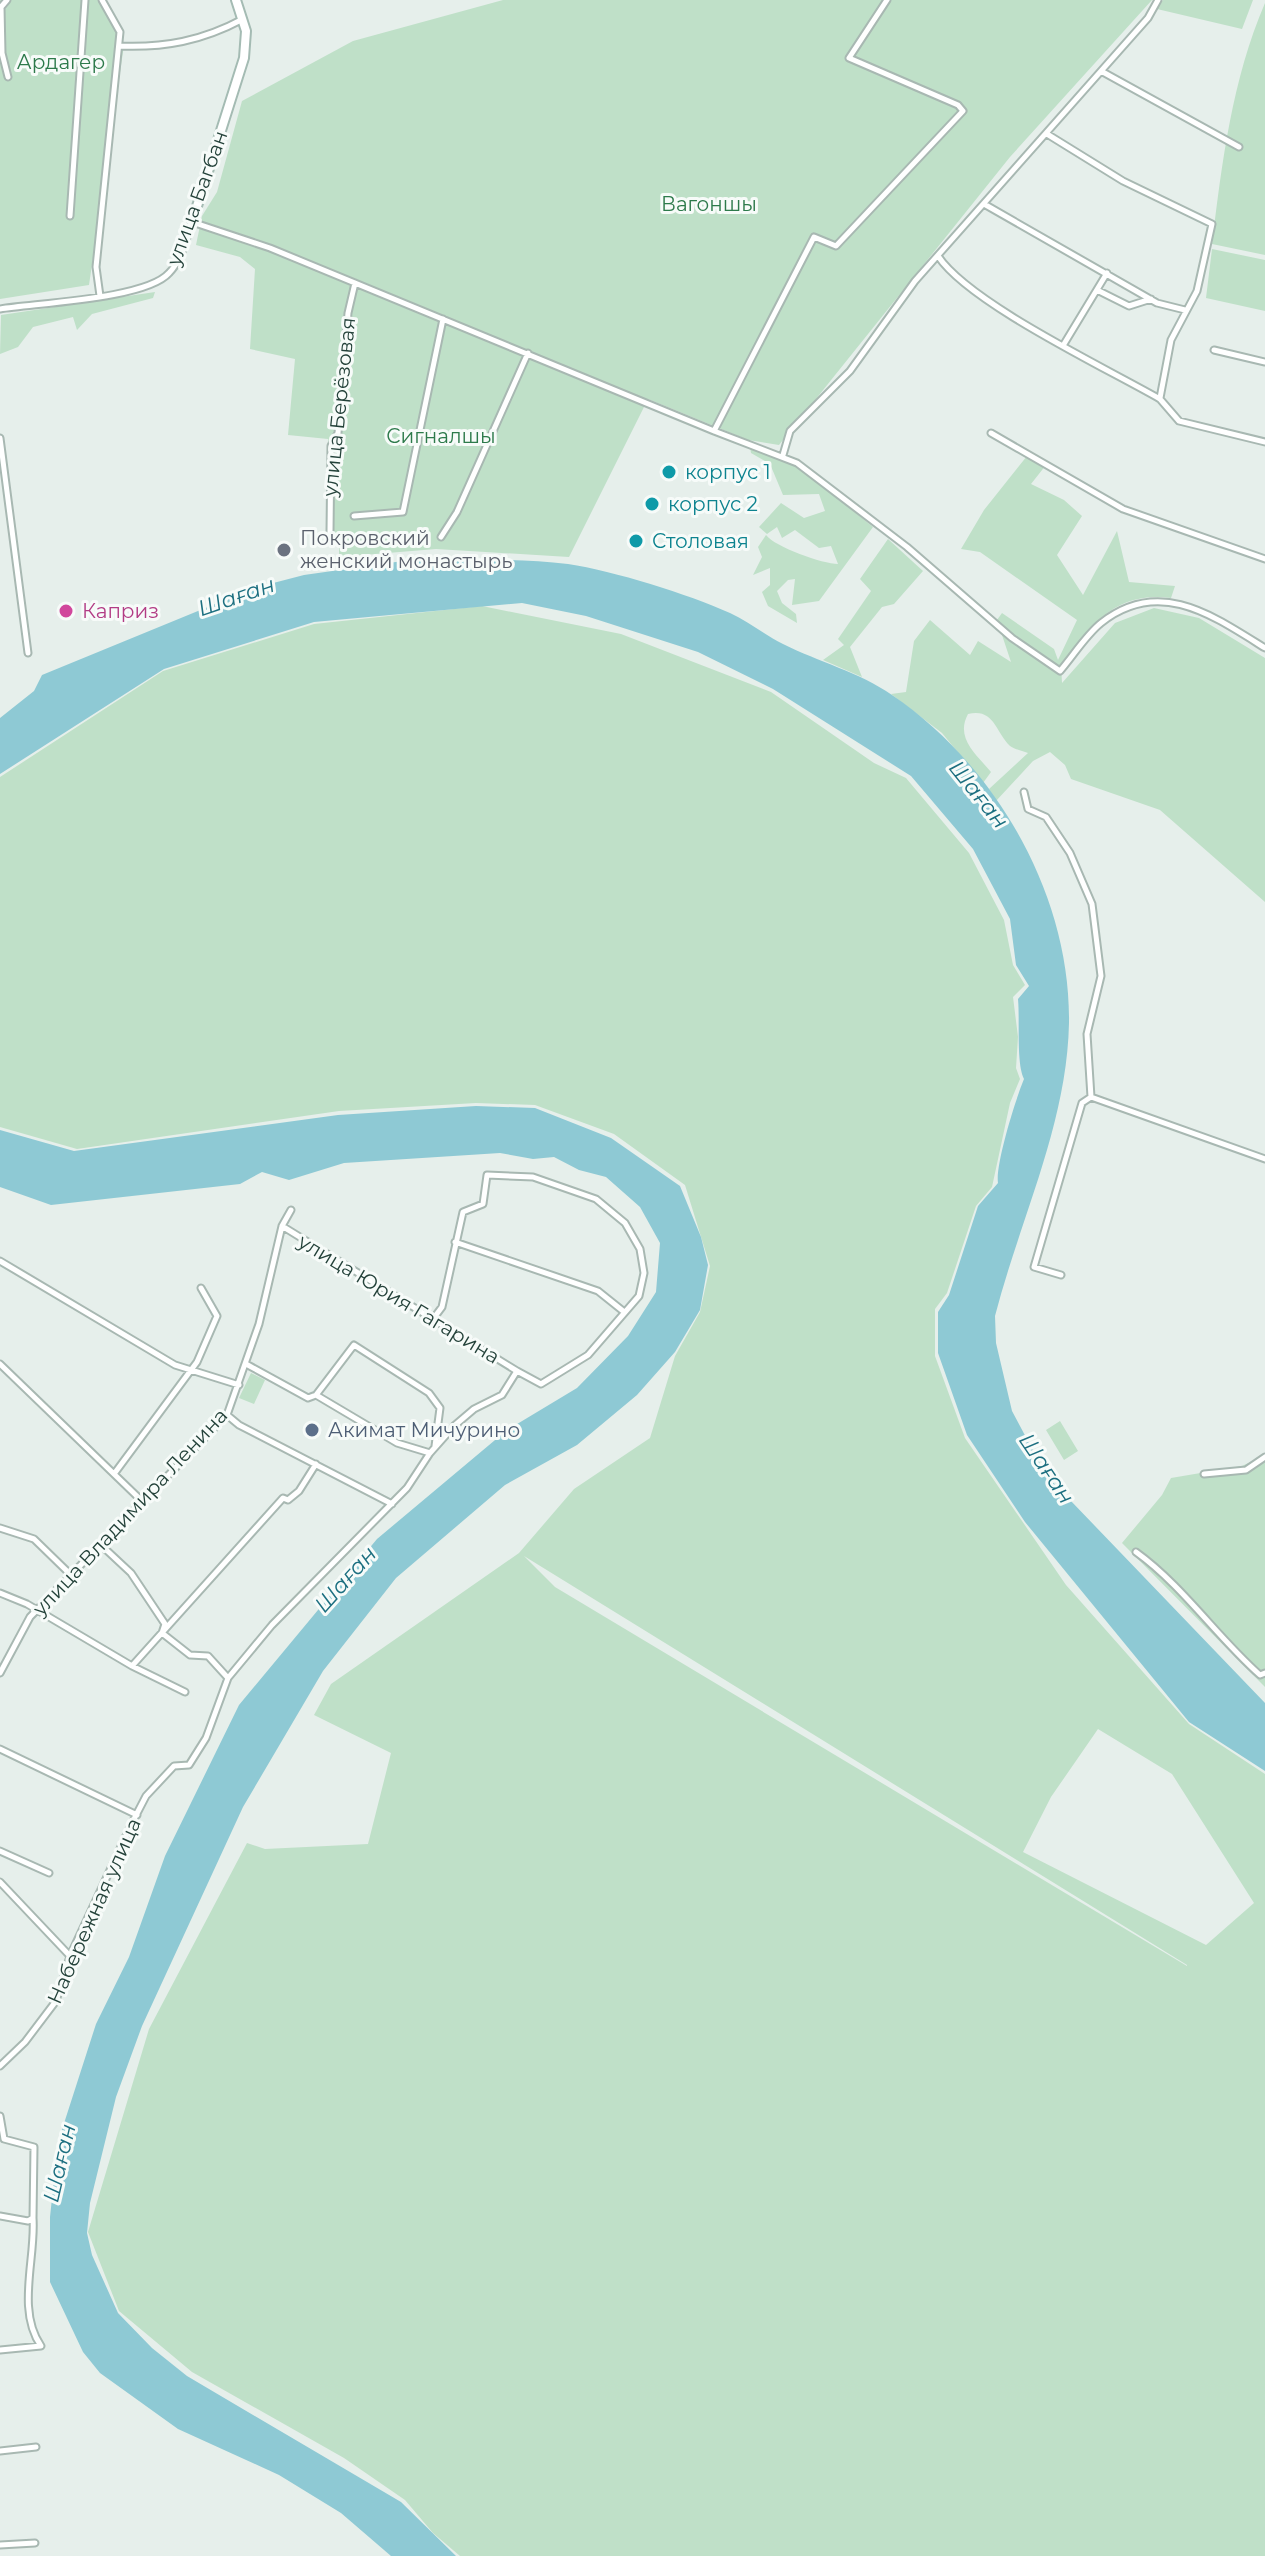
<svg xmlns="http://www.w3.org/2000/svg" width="1265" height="2556" font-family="Montserrat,sans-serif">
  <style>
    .green { fill: #bfe0c8; fill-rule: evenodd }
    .water { fill: #8ec9d4 }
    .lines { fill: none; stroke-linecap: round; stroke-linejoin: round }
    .street-casing { stroke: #a8b8b2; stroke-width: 9 }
    .secondary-casing { stroke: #a4bbb3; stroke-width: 12 }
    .street { stroke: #fff; stroke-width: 5 }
    .secondary { stroke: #fff; stroke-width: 8 }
    .culture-dot { fill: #0f9aa8; stroke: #f7fbf9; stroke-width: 3 }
    .worship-dot { fill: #6b7280; stroke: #f7fbf9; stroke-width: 3 }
    .hotel-dot { fill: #d1479c; stroke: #f7fbf9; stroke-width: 3 }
    .service-dot { fill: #5c6f8a; stroke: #f7fbf9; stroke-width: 3 }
    .labels { text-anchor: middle; stroke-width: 6; stroke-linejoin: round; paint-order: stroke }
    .park-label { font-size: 20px; fill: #2d7a4b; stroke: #f7fbf9 }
    .street-label { font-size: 20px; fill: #24423a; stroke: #f7fbf9 }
    .culture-label { font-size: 20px; fill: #0d838f; stroke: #f7fbf9; text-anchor: start }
    .worship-label { font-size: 20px; fill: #5b616d; stroke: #f7fbf9; text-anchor: start }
    .hotel-label { font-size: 20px; fill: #b23c85; stroke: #f7fbf9; text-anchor: start }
    .service-label { font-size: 20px; fill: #4e5e75; stroke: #f7fbf9; text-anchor: start }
    .water-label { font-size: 22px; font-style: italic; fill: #1c6f80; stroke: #f7fbf9 }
  </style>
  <rect width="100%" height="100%" fill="#e6efeb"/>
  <path class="green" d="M 0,0 L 98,0 L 124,45 L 89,285 L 0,299 Z
    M 503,0 L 1152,0 L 1010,157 L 779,445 L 748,440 L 648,399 L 569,557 L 436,549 L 339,557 L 339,536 L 327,530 L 328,439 L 288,435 L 295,359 L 250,349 L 255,269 L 240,257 L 196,245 L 202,216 L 217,192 L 242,101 L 353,41 Z
    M 1163,0 L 1253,0 L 1242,29 L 1157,9 Z
    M 1265,3 L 1265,255 L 1212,244 C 1222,162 1232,80 1265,3 Z
    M 1212,249 L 1265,260 L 1265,311 L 1206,298 Z
    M 155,292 L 153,298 L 92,314 L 77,330 L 73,317 L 33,327 L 18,347 L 0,354 L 1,315 Z
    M 750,447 L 797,465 L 873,527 L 819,601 L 792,605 L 795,579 L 788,580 L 777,591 L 782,603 L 796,614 L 797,623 L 768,606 L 762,592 L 770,585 L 770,568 L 753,575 L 762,557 L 758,547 L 766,535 C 775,547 823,564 838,564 L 831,546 L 819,548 L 795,530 L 782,538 L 777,527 L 767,534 L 759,527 L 781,503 L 804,518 L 825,511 L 819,494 L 783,495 L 770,464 L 751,453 Z
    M 1027,456 L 1046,465 L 1031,484 L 1064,500 L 1082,516 L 1057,555 L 1083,595 L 1117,531 L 1129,582 L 1175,586 L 1171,598 C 1116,591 1092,624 1061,664 L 1062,683 L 1115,623 L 1154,608 L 1199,618 L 1265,658 L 1265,902 L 1160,810 L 1071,779 L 1065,765 L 1050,752 L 1033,761 L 996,801 L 989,789 L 1028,753 C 1022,751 1014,749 1010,746 C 995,731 994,708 968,714 C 955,738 976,754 991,772 L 983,783 L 942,733 L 891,694 L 906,692 L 914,641 L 930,620 L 970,655 L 978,641 L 1011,662 L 997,620 L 1002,613 L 1054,649 L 1058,660 L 1077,620 L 980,552 L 961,549 L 984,510 Z
    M 888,539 L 923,571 L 894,604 L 882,607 L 850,647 L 862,677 L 823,660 L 844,645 L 838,639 L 871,591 L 860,579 Z
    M 482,606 L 621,634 L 771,692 L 874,763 L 906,778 L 969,853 L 1004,920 L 1013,965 L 1025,985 L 1013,997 L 1018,1037 L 1016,1068 L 1020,1079 L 1010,1103 L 992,1187 L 976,1206 L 947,1293 L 935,1309 L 935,1356 L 965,1438 L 1066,1585 L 1189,1724 L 1265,1774 L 1265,2556 L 460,2556 L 433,2533 L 405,2500 L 344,2458 L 192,2372 L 119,2311 L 88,2232 L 149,2029 L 247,1843 L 265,1849 L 368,1844 L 391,1753 L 314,1715 L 331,1684 L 519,1553 L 574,1489 L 650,1438 L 675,1356 L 700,1312 L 710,1266 L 685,1185 L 614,1134 L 535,1105 L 476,1103 L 339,1111 L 77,1149 L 0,1127 L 0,777 L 163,671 L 314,624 ZM 524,1556 L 1187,1965 L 1187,1966 L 555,1587 ZM 1098,1729 L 1172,1774 L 1254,1903 L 1206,1945 L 1023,1852 L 1051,1797 Z
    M 251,1373 L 265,1380 L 254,1404 L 239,1398 Z
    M 1060,1421 L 1078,1451 L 1064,1460 L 1046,1430 Z
    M 1265,1455 L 1265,1687 L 1122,1543 L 1162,1495 L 1171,1478 L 1242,1466 Z"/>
  <path class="water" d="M 417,559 C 467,560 519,558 568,564 C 614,571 688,594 730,613 C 749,622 765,635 783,644 C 819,662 859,672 892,695 C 996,765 1071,896 1069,1023 C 1067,1125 1020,1219 995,1316 L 996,1343 L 1012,1411 L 1046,1475 L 1265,1703 L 1265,1771 L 1189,1722 L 1025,1522 L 967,1435 L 938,1353 L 938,1312 L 949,1295 L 978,1206 L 998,1183 C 995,1165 1016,1098 1024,1079 C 1016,1063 1020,1020 1018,999 L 1029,986 L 1016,965 L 1010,919 L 973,849 L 911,776 L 773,689 L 698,652 L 586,616 L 522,603 L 314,622 L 164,669 L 0,774 L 0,718 L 34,691 L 42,675 L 254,588 L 304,575 Z
    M 476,1106 L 535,1108 L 611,1138 L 680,1186 L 701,1237 L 708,1265 L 700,1310 L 675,1352 L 637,1395 L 577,1445 L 505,1485 L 396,1578 L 323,1671 L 243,1807 L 142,2026 L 116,2097 L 90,2203 L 87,2233 L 92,2255 L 118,2313 L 152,2348 L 187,2376 L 401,2502 L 456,2556 L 391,2556 L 341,2513 L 279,2475 L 178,2429 L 100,2373 L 83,2352 L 50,2282 L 50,2217 L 58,2142 L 96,2024 L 129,1957 L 165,1856 L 239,1705 L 377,1539 L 507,1430 L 577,1388 L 628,1336 L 656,1292 L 660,1243 L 640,1207 L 606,1177 L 579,1170 L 554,1157 L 533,1159 L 500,1153 L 344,1163 L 289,1180 L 262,1172 L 240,1184 L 51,1205 L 0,1187 L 0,1130 L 74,1151 L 338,1115 Z"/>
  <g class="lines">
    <defs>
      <path id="street" d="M 7,0 L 1,7 L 2,53 L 8,77
        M 119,46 C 164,48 202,41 243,19
        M 1101,71 L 1239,147
        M 1047,134 L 1123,181 L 1212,224 L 1197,291 L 1171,340 L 1160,398
        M 984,204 L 1157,303 L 1185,310
        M 70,216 L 85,0
        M 938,256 C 969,303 1106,368 1160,399 L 1179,421 L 1265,442
        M 1097,290 L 1129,306 L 1151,299
        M 100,296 L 96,267 L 120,32 L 102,0
        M 0,309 C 37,303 146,299 169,273 C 182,260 186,239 192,222 L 270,248 L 714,431 L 797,463 L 907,547 L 1012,638 L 1060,671 C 1073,656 1086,635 1101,623 C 1159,577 1212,615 1265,648
        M 1064,344 L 1107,273
        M 1214,350 L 1265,362
        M 714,431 L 814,237 L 836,246 L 963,111 L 958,105 L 849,58 L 887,0
        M 991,433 L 1123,509 L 1265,559
        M 0,438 L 28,653
        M 783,455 L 790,431 L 850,371 L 915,281 L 1148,18 L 1158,0
        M 354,516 L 403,512 L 443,319
        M 330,532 L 331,446 L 338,433 L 348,313 L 355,283
        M 441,537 L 457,512 L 528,353
        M 1024,792 L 1028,809 L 1046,817 L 1070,853 L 1092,904 L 1101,976 L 1087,1034 L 1091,1097
        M 282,1226 L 517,1371
        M 455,1242 L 598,1291 L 623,1311
        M 0,1261 L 175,1365 L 239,1385
        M 1061,1275 L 1034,1267 L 1082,1103 L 1091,1097 L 1265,1159
        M 0,1364 L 143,1502
        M 246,1364 L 308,1398 L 316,1395 L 397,1443 L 430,1453
        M 316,1395 L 354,1345 L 429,1393 L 440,1408 L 435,1446
        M 227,1415 L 239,1425 L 392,1504
        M 114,1474 L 197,1362 L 217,1316 L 201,1288
        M 1204,1474 L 1246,1470 L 1265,1457
        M 0,1528 L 34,1539 L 71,1575
        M 101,1545 L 131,1573 L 165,1624 L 162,1633 L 190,1655 L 208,1656 L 228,1678
        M 1136,1552 C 1183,1586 1217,1637 1260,1675 L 1265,1673
        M 0,1593 L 27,1604 L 132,1666 L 185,1692
        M 132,1666 L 283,1498 L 288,1500 L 299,1491 L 316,1464
        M 0,1673 L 30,1617 L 227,1415 L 259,1324 L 282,1226 L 291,1210
        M 0,1749 L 137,1815
        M 0,1851 L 49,1873
        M 0,1882 L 70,1956
        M 0,2066 L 25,2042 L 56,2001 L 70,1956 L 132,1823 L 146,1796 L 174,1766 L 189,1765 L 206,1738 L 228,1678 L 272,1625 L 407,1488 L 430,1453 L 454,1426 L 474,1409 L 502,1395 L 517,1371 L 541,1384 L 588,1355 L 639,1296 L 644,1273 L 640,1249 L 625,1223 L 596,1199 L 533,1177 L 487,1175 L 483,1204 L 463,1212 L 442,1307 L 433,1319
        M 0,2116 L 4,2139 L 34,2147 L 33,2218 L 28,2221 L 0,2216
        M 0,2350 L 41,2346 C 16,2310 36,2258 33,2218
        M 0,2451 L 36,2447
        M 0,2545 L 35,2543"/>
      <path id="secondary" d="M 192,222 L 244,58 L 246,31 L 236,0"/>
    </defs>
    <use href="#street" class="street-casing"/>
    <use href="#secondary" class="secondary-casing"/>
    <use href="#street" class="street"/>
    <use href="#secondary" class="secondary"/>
  </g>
  <g class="culture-dot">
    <circle cx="669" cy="472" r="8"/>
    <circle cx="652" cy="504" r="8"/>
    <circle cx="636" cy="541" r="8"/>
  </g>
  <circle class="worship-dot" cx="284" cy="550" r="8"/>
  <circle class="hotel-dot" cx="66" cy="611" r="8"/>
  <circle class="service-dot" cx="312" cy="1430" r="8"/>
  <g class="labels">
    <g class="park-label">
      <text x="61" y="69">Ардагер</text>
      <text x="709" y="211">Вагоншы</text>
      <text x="441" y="443">Сигналшы</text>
    </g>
    <g class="street-label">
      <text transform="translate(197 198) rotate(-70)" y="7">улица Багбан</text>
      <text transform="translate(339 407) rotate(-84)" y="7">улица Берёзовая</text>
      <text transform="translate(399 1299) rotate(31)" y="7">улица Юрия Гагарина</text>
      <text transform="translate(130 1512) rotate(-47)" y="7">улица Владимира Ленина</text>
      <text transform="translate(94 1911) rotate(-66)" y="7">Набережная улица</text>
    </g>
    <g class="culture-label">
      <text x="685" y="479">корпус 1</text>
      <text x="668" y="511">корпус 2</text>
      <text x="652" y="548">Столовая</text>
    </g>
    <g class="worship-label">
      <text x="300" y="545">Покровский<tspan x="300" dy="23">женский монастырь</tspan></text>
    </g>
    <g class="hotel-label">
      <text x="82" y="618">Каприз</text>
    </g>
    <g class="service-label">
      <text x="328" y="1437">Акимат Мичурино</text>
    </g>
    <g class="water-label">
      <text transform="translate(236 596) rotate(-19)" y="8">Шаған</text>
      <text transform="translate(979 794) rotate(51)" y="8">Шаған</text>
      <text transform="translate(1047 1468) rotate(56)" y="8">Шаған</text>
      <text transform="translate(345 1579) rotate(-48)" y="8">Шаған</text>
      <text transform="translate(59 2163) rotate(-77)" y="8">Шаған</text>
    </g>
  </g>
</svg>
